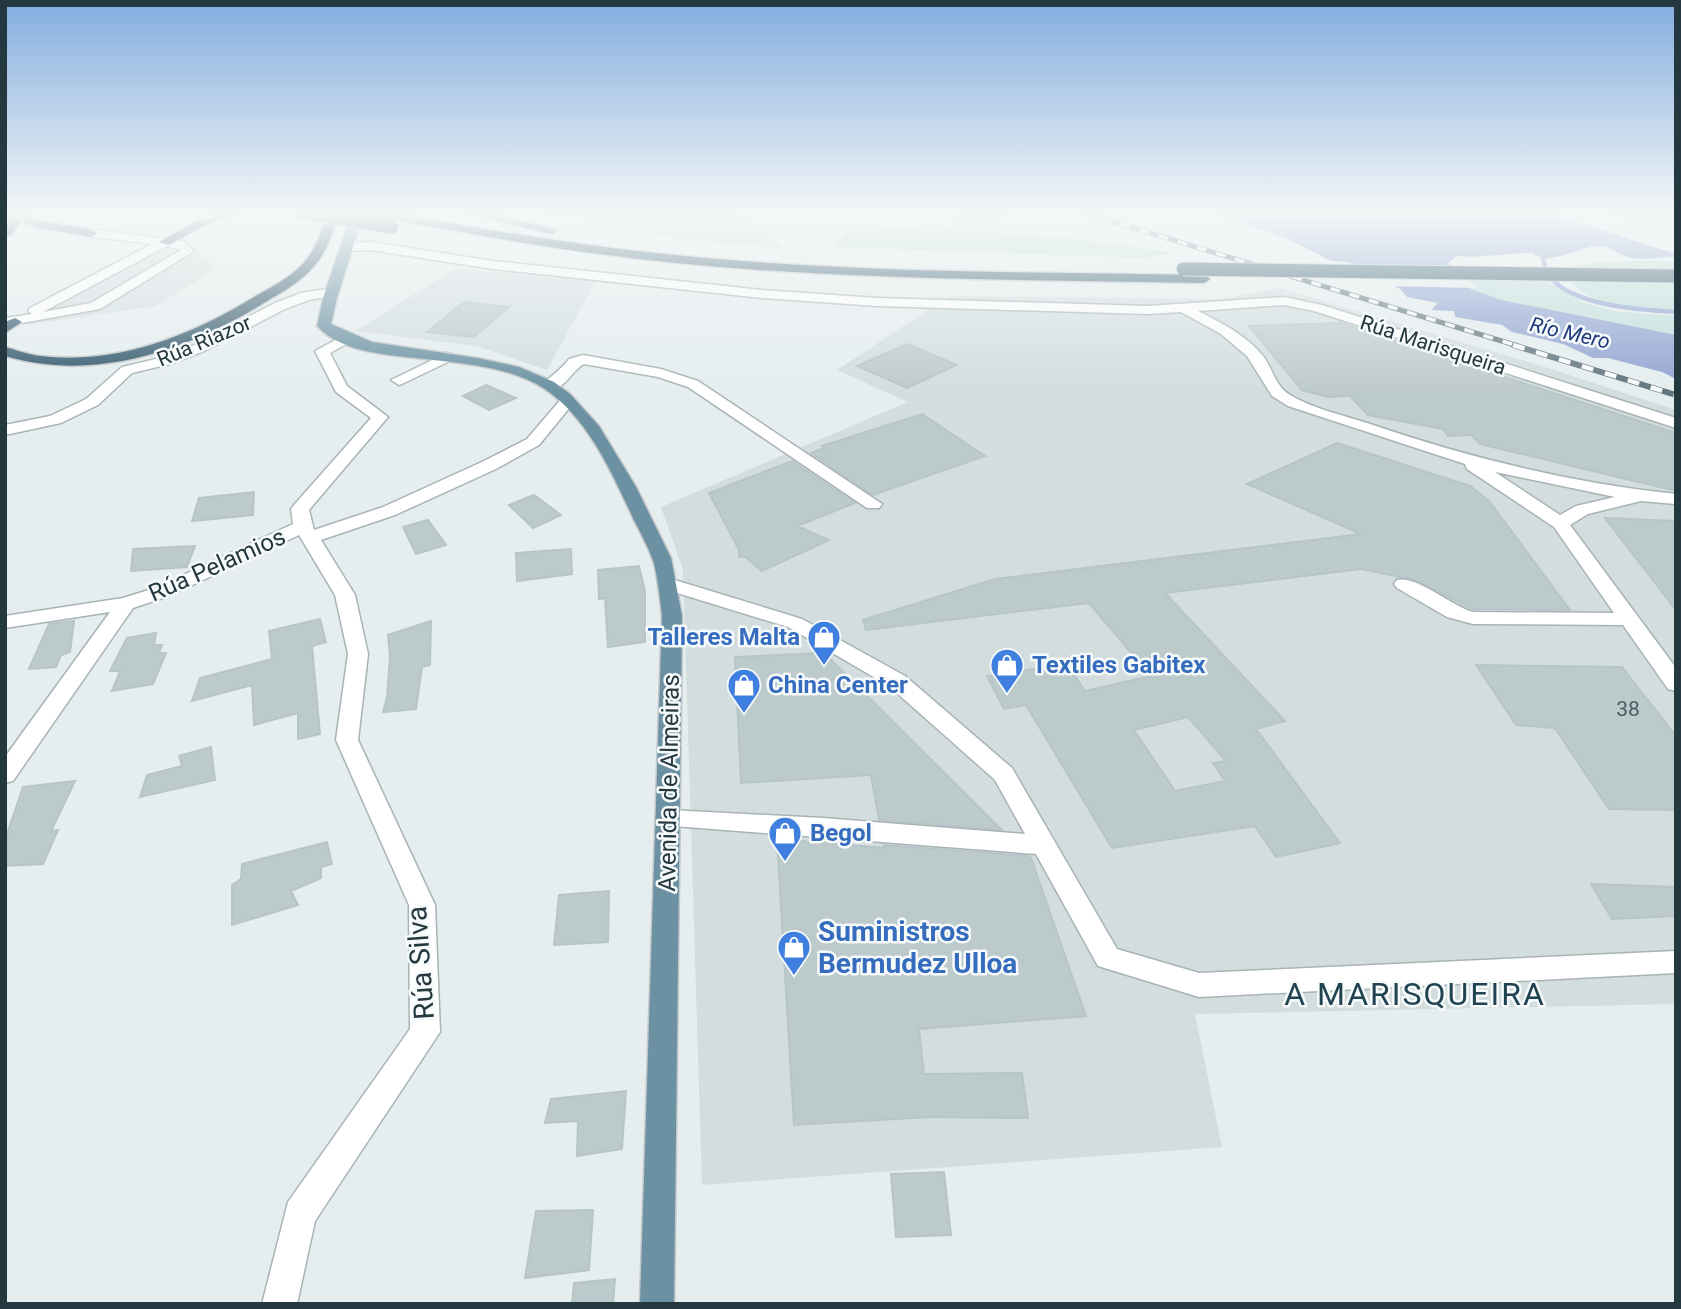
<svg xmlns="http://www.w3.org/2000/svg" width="1681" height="1309" font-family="Roboto,sans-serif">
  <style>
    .built { fill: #d3ddde }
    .green { fill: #bfded9 }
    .water { fill: #8fa2d1 }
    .pier { fill: #e5edee }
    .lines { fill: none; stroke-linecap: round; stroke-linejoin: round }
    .stream { stroke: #8fa2d1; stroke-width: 4.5 }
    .building { fill: #bdcacc; stroke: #b7c5c7; stroke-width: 2; fill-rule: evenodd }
    .minor-casing { stroke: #a7b3b6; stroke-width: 3 }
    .major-casing { stroke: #c2c7ca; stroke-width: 3 }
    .highway-casing { stroke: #c2c7ca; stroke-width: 3 }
    .minor { fill: #fff; fill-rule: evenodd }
    .major { fill: #6b91a2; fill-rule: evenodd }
    .highway { fill: #31576b; fill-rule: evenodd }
    .rail-far1-casing { stroke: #5f737b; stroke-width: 5 }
    .rail-casing { stroke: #5f737b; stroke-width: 6 }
    .rail-far1 { stroke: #f6fafa; stroke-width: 3.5; stroke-dasharray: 10; stroke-linecap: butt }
    .rail { stroke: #f6fafa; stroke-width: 4.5; stroke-dasharray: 12; stroke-linecap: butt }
    .highway-bridge-casing { stroke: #c2c7ca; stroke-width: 15; stroke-linecap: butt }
    .highway-bridge { stroke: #31576b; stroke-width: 13 }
    .labels { text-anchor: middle; stroke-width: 5; stroke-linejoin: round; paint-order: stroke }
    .far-water-label { font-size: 21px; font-style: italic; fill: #1f387b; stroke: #f6fafa }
    .far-street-label { font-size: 21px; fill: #243840; stroke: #f6fafa }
    .number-label { font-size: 21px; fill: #4a5c63 }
    .street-label { font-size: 24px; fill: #243840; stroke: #f6fafa }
    .shop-label { font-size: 24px; font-weight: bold; fill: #366cbe; stroke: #f6fafa; text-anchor: start }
    .near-shop-label { font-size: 28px; font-weight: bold; fill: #366cbe; stroke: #f6fafa; text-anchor: start }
    .near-street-label { font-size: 28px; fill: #243840; stroke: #f6fafa }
    .near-neighbourhood-label { font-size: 32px; letter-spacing: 2px; fill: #204251; stroke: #f6fafa }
  </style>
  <rect width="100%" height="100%" fill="#e5edee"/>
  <path class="built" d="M 1598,212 L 1676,212 L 1676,236 Z
    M 184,235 L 185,240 L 217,268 L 156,306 L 24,325 Z
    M 456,268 L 595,282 L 547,370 L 476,346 L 356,331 Z
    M 1280,288 L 1545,367 L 1676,410 L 1676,1004 L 1195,1014 L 1222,1147 L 702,1185 L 683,569 L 661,507 L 908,402 L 837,370 L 949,296 L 1223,299 Z"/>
  <path class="green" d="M 532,212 L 732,212 L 755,223 L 782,248 L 674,238 Z
    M 959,212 L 1009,213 L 993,232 L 1085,240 L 1176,253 L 1143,258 L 834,247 L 847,231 L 916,229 L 933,221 L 952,229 Z
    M 1546,212 L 1676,254 L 1676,257 L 1624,256 C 1587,229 1554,271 1533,253 C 1507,253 1482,258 1457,256 L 1448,263 L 1471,289 L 1474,288 L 1455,267 L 1522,268 L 1582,302 L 1614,311 L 1676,316 L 1676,341 L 1489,303 L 1407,256 Z
    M 1603,261 L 1676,261 L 1676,309 C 1646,309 1609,309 1583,292 C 1574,286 1566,276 1558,269 Z"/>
  <path class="water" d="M 1210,212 L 1546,212 L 1676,254 L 1676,257 C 1660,256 1641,262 1625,256 C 1614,252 1609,244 1595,246 C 1576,249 1548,266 1533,253 C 1507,253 1482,258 1457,256 L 1448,263 L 1471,289 L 1501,300 L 1676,335 L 1676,379 L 1662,372 L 1608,358 L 1593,358 L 1563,344 L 1512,332 L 1502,325 L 1455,317 L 1454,311 L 1431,310 L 1438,303 L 1407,297 L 1400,289 L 1348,262 L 1331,261 L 1288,239 Z"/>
  <path class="pier" d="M 1457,269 L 1477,288 L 1387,286 L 1353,270 Z"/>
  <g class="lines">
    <path class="stream" d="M 1551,254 L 1543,258 C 1544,263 1545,269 1548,274 C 1568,306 1642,310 1676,312"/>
  </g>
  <path class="building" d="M 464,302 L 509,307 L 474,337 L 427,332 Z
    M 1340,323 L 1676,433 L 1676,491 L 1480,444 L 1471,435 L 1448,436 L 1443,429 L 1368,415 L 1350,396 L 1328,397 L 1302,390 L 1249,326 Z
    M 907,344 L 957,365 L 907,388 L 857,366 Z
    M 486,385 L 516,398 L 489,410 L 463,396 Z
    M 922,414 L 985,456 L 873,495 L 811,453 L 824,448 L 822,446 Z
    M 1337,443 L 1470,486 L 1489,501 L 1570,610 L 1473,609 L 1415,580 L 1361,569 L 1165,593 L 1285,721 L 1256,729 L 1340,843 L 1276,857 L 1255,826 L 1112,848 L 1026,705 L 1004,709 L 987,676 L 1046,667 L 1075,676 L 1085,691 L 1151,676 L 1089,603 L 866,630 L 863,620 L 995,579 L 1361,534 L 1247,484 ZM 1188,717 L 1226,761 L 1213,763 L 1225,781 L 1175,791 L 1134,730 Z
    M 792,461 L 855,503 L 797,526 L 829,540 L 762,571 L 745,557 L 739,557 L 739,550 L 709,493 Z
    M 254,492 L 253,515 L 192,521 L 199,498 Z
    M 534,495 L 561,515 L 533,528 L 509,505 Z
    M 1605,518 L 1676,521 L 1676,610 Z
    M 428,520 L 446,545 L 416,554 L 403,527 Z
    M 195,546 L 187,567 L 131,571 L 133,549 Z
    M 571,549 L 572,574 L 517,581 L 516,553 Z
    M 639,566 L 645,591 L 645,642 L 608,647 L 605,598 L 599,599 L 598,570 Z
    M 320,619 L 326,642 L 312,646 L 320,734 L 298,739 L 298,713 L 254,725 L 252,685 L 192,701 L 200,678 L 272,659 L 269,631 Z
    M 74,621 L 70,652 L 61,655 L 56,667 L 29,669 L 49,624 Z
    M 431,621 L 430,665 L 422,667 L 416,709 L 383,712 L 387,697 L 390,658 L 388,635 Z
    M 156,633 L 154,645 L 162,645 L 159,653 L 166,653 L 153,684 L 112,691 L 120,671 L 110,671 L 127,638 Z
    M 824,653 L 1002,830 L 879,820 L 871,775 L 741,783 L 735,657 Z
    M 1476,665 L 1622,667 L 1676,736 L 1676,810 L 1609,809 L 1555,728 L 1516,725 Z
    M 211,747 L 215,780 L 140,797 L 147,775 L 182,766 L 179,756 Z
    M 75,781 L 51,831 L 58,830 L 43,864 L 5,866 L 5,840 L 23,787 Z
    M 777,839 L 885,848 L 884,845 L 1028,856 L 1031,858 L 1086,1016 L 919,1029 L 924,1074 L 1022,1073 L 1028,1118 L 930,1117 L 794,1125 Z
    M 327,842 L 332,864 L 321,867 L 321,878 L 291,891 L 298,905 L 232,925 L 232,885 L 241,879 L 242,864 Z
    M 1591,884 L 1676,887 L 1676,916 L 1612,919 Z
    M 609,891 L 608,942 L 554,945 L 559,895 Z
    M 626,1091 L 622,1149 L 577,1156 L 578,1121 L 545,1123 L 551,1099 Z
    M 944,1172 L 951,1235 L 896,1237 L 891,1174 Z
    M 593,1210 L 589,1270 L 525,1278 L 536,1211 Z
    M 615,1279 L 613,1304 L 572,1304 L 574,1283 Z"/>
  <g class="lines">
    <defs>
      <path id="minor" d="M 91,229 L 183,241 L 194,251 L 100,309 L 5,326 L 5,318 L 32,314 L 28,311 L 30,308 L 152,244 L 87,236 L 85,233 ZM 167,246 L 181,250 L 91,303 L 43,312 Z
        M 371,242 L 493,261 L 762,290 L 877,298 L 1148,306 L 1284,297 L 1322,305 L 1676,418 L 1676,428 L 1314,311 L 1284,305 L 1198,311 C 1222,323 1246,335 1263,356 C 1273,369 1275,386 1290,395 C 1314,409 1343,415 1370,424 C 1470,458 1571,483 1676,494 L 1676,504 L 1641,501 L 1588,514 L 1570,525 L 1676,668 L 1676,691 L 1668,689 L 1623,625 L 1473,624 L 1447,617 L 1397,588 L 1394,584 L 1397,580 C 1417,575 1451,606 1473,612 L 1614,613 L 1554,527 L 1467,469 L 1465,464 L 1288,406 L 1272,396 L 1247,356 L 1221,334 L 1181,312 L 1148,314 L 877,306 L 762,298 L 493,269 L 371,250 L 348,251 L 342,247 L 348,243 ZM 1495,472 L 1615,497 L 1576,506 L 1560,515 Z
        M 332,288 L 337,289 L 337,295 L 309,300 L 285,309 L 204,351 L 170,364 L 132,373 L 98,405 L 61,423 L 5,435 L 5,425 L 50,416 L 86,399 L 122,367 L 160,358 L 194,345 L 275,303 L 301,293 Z
        M 343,336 L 348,337 L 348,343 L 330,353 L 347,386 L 388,417 L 309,510 L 314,530 L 383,507 L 484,461 L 527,439 L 562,398 L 572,398 L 575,401 L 539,445 L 496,469 L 395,515 L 321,540 L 355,595 L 368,654 L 358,740 L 435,905 L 440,1032 L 315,1221 L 297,1304 L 262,1304 L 288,1202 L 410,1029 L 409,905 L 336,740 L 348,654 L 335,595 L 299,535 L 169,596 L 133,608 L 13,781 L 5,783 L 5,757 L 110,612 L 5,628 L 5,616 L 123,598 L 155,588 L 293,524 L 291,509 L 294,505 L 371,418 L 336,392 L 315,351 Z
        M 447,353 L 452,354 L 454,357 L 452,360 L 404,383 L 399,385 L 391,380 Z
        M 583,355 L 661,369 L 698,381 L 882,504 L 879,508 L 867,508 L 688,387 L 658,377 L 584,364 C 570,371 565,393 545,389 L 542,386 C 551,375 560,371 569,359 Z
        M 668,578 L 802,619 L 905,676 L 1012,768 L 1117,949 L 1199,973 L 1676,951 L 1676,973 L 1199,997 L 1098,966 L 1036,854 L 660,825 L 657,819 L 660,813 L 669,810 L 823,818 L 1025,834 L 995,780 L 889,686 L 788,627 L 661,588 L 658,584 Z"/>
      <path id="major" d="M 352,212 L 364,212 L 337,298 L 331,324 L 372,342 L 477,358 L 519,367 L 554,382 L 570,394 L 599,426 L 636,487 L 671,558 L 682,616 L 674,1304 L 640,1304 L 662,616 C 660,598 658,580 654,563 C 649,548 641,534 634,520 C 612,473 589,419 545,389 C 513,368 469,364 433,360 C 396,355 343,355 317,326 L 323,298 Z"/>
      <path id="highway" d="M 14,212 L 26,212 L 38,220 L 91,229 L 97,233 L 91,237 L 35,227 L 21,221 L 11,236 L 5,236 L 5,226 Z
        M 227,212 L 246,212 L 205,225 L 169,245 L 159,242 L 197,221 Z
        M 328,212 L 340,212 C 333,231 328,250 315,265 C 301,283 278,294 259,306 C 183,352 93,382 5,356 L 5,347 C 17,350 29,355 41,356 C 117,365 190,336 254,297 C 273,286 296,275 309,256 C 318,243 323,227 328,212 Z
        M 362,212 L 388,212 C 483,229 579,246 675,255 C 851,273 1028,272 1204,275 L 1210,279 L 1204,283 C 1028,280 851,280 676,263 C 573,253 470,234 368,215 Z
        M 460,212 L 483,212 L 558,230 L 552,234 Z
        M 15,318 L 22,322 L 5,333 L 5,322 Z"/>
    </defs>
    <use href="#minor" class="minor-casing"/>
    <use href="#major" class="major-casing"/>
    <use href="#highway" class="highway-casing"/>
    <use href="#minor" class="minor"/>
    <use href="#major" class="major"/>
    <use href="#highway" class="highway"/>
    <defs>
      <path id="rail-far1" d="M 1082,212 L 1518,346"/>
      <path id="rail" d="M 1513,345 L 1676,395"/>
    </defs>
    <use href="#rail-far1" class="rail-far1-casing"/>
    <use href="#rail" class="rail-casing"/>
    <use href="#rail-far1" class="rail-far1"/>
    <use href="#rail" class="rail"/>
    <defs>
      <path id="highway-bridge" d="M 301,212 L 392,227
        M 1183,269 L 1676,276"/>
    </defs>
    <use href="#highway-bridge" class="highway-bridge-casing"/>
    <use href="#highway-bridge" class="highway-bridge"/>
  </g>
  <linearGradient id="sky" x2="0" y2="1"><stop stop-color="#84addf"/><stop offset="0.54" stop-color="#f3f7f7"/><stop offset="1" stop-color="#f3f7f7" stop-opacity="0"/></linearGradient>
  <rect width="1681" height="395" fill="url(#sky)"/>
  <defs>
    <symbol id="shop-pin" viewBox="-11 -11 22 30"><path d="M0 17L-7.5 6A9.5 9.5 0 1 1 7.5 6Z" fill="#3f7fe0" stroke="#f6fafa"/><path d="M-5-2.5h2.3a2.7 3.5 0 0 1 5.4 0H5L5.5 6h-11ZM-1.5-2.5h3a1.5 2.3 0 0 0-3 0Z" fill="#fff"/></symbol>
  </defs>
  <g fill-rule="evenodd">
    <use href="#shop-pin" x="805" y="618" width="38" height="52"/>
    <use href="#shop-pin" x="988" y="646" width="38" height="52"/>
    <use href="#shop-pin" x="725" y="666" width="38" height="52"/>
    <use href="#shop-pin" x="766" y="814" width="38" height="52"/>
    <use href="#shop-pin" x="775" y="928" width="38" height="52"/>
  </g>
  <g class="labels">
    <g class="far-water-label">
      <text transform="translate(1570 333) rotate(13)" y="7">Río Mero</text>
    </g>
    <g class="far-street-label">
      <text transform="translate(204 341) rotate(-23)" y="7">Rúa Riazor</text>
      <text transform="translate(1433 345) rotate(18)" y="7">Rúa Marisqueira</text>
    </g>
    <g class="number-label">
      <text x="1628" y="716">38</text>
    </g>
    <g class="street-label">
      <text transform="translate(217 565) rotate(-24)" y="8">Rúa Pelamios</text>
      <text transform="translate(669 783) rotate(-89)" y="8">Avenida de Almeiras</text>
    </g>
    <g class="shop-label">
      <text x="800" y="645" text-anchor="end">Talleres Malta</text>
      <text x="1032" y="673">Textiles Gabitex</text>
      <text x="768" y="693">China Center</text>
      <text x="810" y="841">Begol</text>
    </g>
    <g class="near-shop-label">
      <text x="818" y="941">Suministros<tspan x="818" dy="32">Bermudez Ulloa</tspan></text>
    </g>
    <g class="near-street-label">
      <text transform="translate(420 963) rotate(-94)" y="10">Rúa Silva</text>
    </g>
    <g class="near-neighbourhood-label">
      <text x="1415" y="1005">A MARISQUEIRA</text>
    </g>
  </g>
  <rect width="1681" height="1309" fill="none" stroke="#243840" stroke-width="14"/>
</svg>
